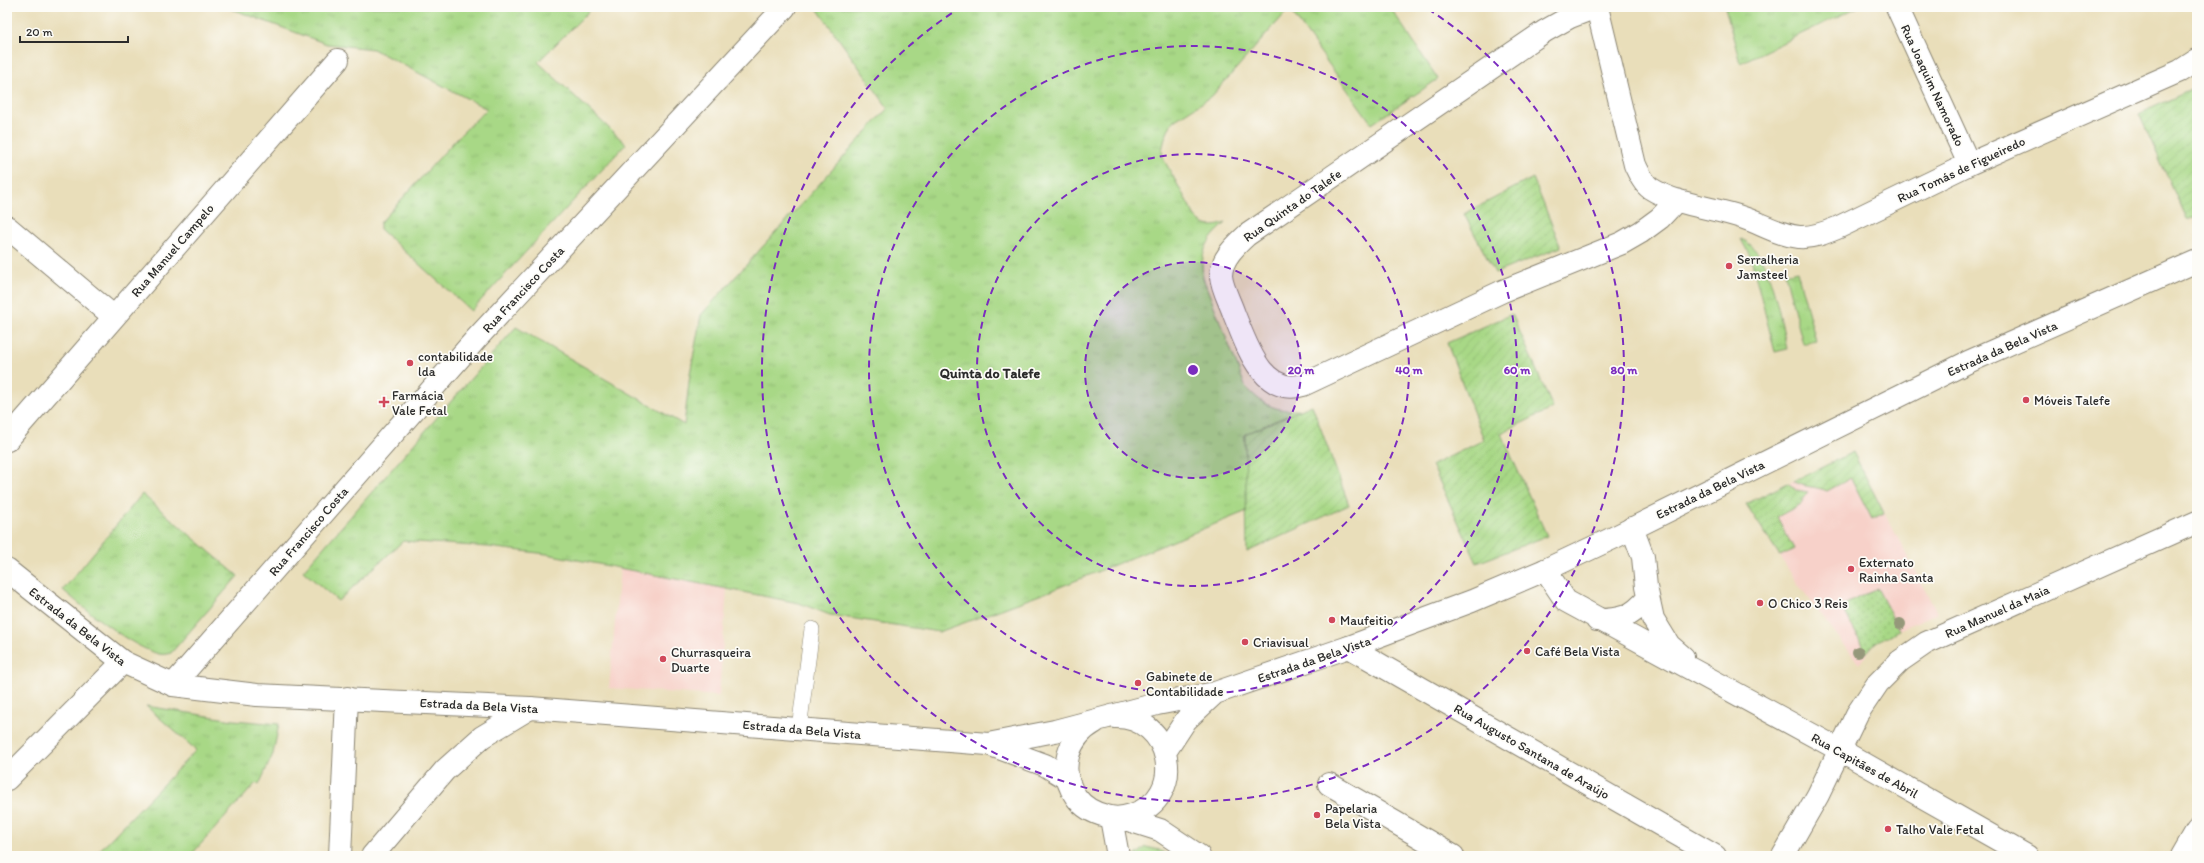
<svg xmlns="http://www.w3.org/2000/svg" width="2204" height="863" font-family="Itim,sans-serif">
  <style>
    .built { fill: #f7d1c9 }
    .grass { fill: url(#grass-tufts); stroke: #6a8258 }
    .park { fill: url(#park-dots); stroke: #6a8258 }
    .garden { fill: url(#garden-furrows); stroke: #6a8258 }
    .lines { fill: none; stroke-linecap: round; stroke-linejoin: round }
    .service-casing { stroke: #8a8472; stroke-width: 16 }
    .minor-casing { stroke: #8a8472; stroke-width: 24 }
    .tertiary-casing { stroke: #8a8472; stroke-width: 24 }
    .service { stroke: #fff; stroke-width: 15 }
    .minor { stroke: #fff; stroke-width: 22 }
    .tertiary { stroke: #fff; stroke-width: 22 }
    .tree { fill: #95987a }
    .ring { fill: none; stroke: #7b2cbf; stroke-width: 2; stroke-dasharray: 7 5 }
    .poi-dot { fill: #d1495b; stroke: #fdfcf7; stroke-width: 1.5 }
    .labels { text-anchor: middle; stroke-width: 3.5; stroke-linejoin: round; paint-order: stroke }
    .street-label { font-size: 13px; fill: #2b2b2b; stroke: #fdfcf7 }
    .poi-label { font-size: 13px; fill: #2b2b2b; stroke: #fdfcf7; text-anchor: start }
    .neighbourhood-label { font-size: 14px; font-weight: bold; fill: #2b2b2b; stroke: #fdfcf7 }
    .centre { fill: #7b2cbf; stroke: #fdfcf7; stroke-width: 2 }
    .ring-label { font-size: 12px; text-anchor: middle; font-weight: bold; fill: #7b2cbf; stroke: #fdfcf7; stroke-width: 3.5; stroke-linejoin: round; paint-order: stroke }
  </style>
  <defs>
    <pattern id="grass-tufts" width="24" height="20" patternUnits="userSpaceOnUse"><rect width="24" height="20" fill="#a8d886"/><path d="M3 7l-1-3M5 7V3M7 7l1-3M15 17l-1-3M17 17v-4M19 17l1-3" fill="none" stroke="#91ba74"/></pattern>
    <pattern id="park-dots" width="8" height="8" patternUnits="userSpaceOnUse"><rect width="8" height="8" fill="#a8d886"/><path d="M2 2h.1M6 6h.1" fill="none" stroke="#91ba74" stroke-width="1.8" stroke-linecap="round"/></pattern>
    <pattern id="garden-furrows" width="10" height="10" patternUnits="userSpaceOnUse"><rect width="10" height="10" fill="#a8d886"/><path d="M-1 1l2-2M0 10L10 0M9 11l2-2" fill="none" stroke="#91ba74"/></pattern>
  </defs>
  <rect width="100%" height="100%" fill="#fdfcf7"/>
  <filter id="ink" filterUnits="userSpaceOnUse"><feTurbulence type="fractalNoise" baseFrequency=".025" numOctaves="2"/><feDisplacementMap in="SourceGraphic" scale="8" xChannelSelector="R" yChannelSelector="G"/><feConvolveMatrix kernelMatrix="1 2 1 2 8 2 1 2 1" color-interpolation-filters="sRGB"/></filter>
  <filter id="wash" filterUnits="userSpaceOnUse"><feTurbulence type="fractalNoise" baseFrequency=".012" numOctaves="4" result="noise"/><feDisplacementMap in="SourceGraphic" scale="16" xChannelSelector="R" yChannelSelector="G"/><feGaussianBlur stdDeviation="0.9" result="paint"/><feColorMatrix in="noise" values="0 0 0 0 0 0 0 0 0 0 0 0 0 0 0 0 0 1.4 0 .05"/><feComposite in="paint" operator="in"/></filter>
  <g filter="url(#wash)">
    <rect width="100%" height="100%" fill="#e9deba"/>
    <path class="built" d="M 1853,452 L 1937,613 L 1887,635 L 1876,642 L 1859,664 L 1797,583 L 1746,504 Z
      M 620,568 L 727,589 L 719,696 L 609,688 Z"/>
    <path class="grass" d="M 226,7 L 593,7 L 538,62 L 626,144 L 471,311 L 380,229 L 380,223 L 459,136 L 487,109 L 373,49 L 327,44 Z
      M 816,7 L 1390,7 L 1438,79 L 1372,124 L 1289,9 L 1211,97 L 1172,122 L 1165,138 L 1162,150 L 1164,160 L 1196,218 C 1205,228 1214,227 1226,223 C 1206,241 1200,251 1203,278 L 1245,386 C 1264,406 1274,411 1301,410 L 1245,434 L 1247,511 L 1045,593 L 939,632 L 830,615 L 799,603 L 547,554 L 488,547 L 403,541 L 338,601 L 303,571 L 516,327 L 684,425 L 690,374 L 701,315 L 888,108 Z
      M 1725,7 L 1858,7 L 1740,63 Z
      M 1741,239 C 1771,250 1780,320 1787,349 L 1775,352 L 1751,258 Z
      M 1797,271 L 1816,341 L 1803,344 L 1785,274 Z
      M 142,494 L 238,576 L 171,653 C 167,654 163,655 159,654 C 131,647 85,609 63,590 Z
      M 146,706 L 233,720 L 279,724 L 273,754 L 259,785 L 256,783 L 190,856 L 94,856 L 196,750 Z
      M 1146,847 L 1159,850 L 1170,856 L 1135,856 Z"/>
    <path class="park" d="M 1877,588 L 1899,630 L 1876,642 L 1866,653 L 1842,606 Z"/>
    <path class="garden" d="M 2197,87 L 2197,216 L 2187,220 L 2139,114 Z
      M 1533,178 L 1561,247 L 1495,273 L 1464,214 Z
      M 1512,314 L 1553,408 L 1501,433 L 1547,536 L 1477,563 L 1432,465 L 1484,440 L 1447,343 Z
      M 1312,405 L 1349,505 L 1247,552 L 1245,434 Z
      M 1853,452 L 1884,513 L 1872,519 L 1851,478 L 1827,491 C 1817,486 1803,488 1794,481 Z
      M 1788,483 L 1796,490 L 1808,492 L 1804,496 L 1801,504 L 1777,517 L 1794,549 L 1780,556 L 1746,504 Z"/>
  </g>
  <g filter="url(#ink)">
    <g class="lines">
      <defs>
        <path id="service" d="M 799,729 L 812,629"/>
        <path id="minor" d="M 1596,7 L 1570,17 L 1545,31 L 1247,235 C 1235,246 1221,259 1221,276 C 1222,288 1230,302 1234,314 C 1246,343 1262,397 1303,385 L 1503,291 L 1622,243 L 1641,232 L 1660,218 L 1677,200
          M 1597,7 L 1635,165 C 1639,173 1643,183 1650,188 C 1678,206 1713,207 1744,218 C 1762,224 1779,235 1799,237 C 1812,238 1825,233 1837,228 L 1969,164 L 2180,71 L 2197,60
          M 1897,7 L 1969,164
          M 7,227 L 113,316
          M 7,440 L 338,60
          M 1632,528 L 1643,557 L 1646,587 L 1653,619 L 1669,645 L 1683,657
          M 1545,570 L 1566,601 L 1840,750 L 2027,856
          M 1597,620 C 1621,620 1632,617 1648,598
          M 1349,647 L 1715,856
          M 173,685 L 476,339 L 785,7
          M 7,779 L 123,662
          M 1329,784 L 1453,856
          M 1111,818 L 1118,856
          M 1122,818 L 1160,830 L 1199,856
          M 340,856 L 347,698
          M 372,856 L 445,770 L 482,737 L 530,708
          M 1783,856 L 1818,795 L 1857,714 L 1878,683 L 1900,661 L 1926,643 L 2197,522
          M 2182,856 L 2197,830"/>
        <path id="tertiary" d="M 7,570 L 123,662 L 173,685 L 257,695 L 530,708 L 988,744 L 1045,765 L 1068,779
          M 1095,722 C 1068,737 1057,770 1076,797 C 1083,807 1094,813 1106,816 C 1115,819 1123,818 1132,815 C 1189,797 1172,715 1114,717
          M 988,744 L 1055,731 L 1157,704 L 1215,693 L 1349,647 L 1472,601 L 1545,570 L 1613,538 L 1968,362 L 2197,261
          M 1165,752 L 1186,720 L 1215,693"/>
      </defs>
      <use href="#service" class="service-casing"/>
      <use href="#minor" class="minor-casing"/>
      <use href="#tertiary" class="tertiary-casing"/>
      <use href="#service" class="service"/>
      <use href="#minor" class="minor"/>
      <use href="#tertiary" class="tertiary"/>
    </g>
    <g class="tree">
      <circle cx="1900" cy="624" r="6"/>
      <circle cx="1858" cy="652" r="6"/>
    </g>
  </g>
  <circle cx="1193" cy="370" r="108" fill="#7b2cbf" fill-opacity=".12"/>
  <g class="ring">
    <circle cx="1193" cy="370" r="108"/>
    <circle cx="1193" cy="370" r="216"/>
    <circle cx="1193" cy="370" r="324"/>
    <path d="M1428 9A431 431 0 1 1 958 9"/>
  </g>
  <g class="poi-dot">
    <circle cx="1729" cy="266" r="4"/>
    <circle cx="410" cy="363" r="4"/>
    <circle cx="2026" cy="400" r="4"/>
    <path d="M382 396h4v4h4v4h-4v4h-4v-4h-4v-4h4z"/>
    <circle cx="1851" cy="569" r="4"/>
    <circle cx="1760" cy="603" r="4"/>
    <circle cx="1332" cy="620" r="4"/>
    <circle cx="1245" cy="642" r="4"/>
    <circle cx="1527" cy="651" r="4"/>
    <circle cx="663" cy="659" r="4"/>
    <circle cx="1138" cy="683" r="4"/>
    <circle cx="1317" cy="815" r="4"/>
    <circle cx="1888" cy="829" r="4"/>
  </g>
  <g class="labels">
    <g class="street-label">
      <text transform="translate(1933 85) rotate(65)" y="5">Rua Joaquim Namorado</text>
      <text transform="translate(1961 169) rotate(-25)" y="5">Rua Tomás de Figueiredo</text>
      <text transform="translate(1292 205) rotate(-35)" y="5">Rua Quinta do Talefe</text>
      <text transform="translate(172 250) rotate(-49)" y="5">Rua Manuel Campelo</text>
      <text transform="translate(523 289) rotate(-47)" y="5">Rua Francisco Costa</text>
      <text transform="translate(2002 348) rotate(-24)" y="5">Estrada da Bela Vista</text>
      <text transform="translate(1710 489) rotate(-26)" y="5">Estrada da Bela Vista</text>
      <text transform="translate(308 531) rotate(-49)" y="5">Rua Francisco Costa</text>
      <text transform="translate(1997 611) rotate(-24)" y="5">Rua Manuel da Maia</text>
      <text transform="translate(78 626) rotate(38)" y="5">Estrada da Bela Vista</text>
      <text transform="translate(1314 659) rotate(-19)" y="5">Estrada da Bela Vista</text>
      <text transform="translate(479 705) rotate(3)" y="5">Estrada da Bela Vista</text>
      <text transform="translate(802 729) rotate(5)" y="5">Estrada da Bela Vista</text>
      <text transform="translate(1532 751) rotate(30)" y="5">Rua Augusto Santana de Araújo</text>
      <text transform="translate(1865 765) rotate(29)" y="5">Rua Capitães de Abril</text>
    </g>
    <g class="poi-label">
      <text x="1737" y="264">Serralheria<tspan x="1737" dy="15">Jamsteel</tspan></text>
      <text x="418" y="361">contabilidade<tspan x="418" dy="15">lda</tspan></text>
      <text x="392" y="400">Farmácia<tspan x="392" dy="15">Vale Fetal</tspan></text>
      <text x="2034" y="405">Móveis Talefe</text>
      <text x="1859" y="567">Externato<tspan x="1859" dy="15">Rainha Santa</tspan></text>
      <text x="1768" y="608">O Chico 3 Reis</text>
      <text x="1340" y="625">Maufeitio</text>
      <text x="1253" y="647">Criavisual</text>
      <text x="1535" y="656">Café Bela Vista</text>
      <text x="671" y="657">Churrasqueira<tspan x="671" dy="15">Duarte</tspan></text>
      <text x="1146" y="681">Gabinete de<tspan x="1146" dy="15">Contabilidade</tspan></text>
      <text x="1325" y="813">Papelaria<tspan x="1325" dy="15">Bela Vista</tspan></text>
      <text x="1896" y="834">Talho Vale Fetal</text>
    </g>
    <g class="neighbourhood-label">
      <text x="990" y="378">Quinta do Talefe</text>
    </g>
  </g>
  <circle cx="1193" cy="370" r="6" class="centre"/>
  <g class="ring-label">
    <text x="1301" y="374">20 m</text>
    <text x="1409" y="374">40 m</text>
    <text x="1517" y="374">60 m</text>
    <text x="1624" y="374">80 m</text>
  </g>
  <rect width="2204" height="863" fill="none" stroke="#fdfcf7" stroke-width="24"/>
  <path d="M20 36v6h108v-6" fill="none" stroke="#2b2b2b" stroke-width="2"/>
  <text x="26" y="36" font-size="12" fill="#2b2b2b" stroke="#fdfcf7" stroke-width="3" paint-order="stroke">20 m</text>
</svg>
